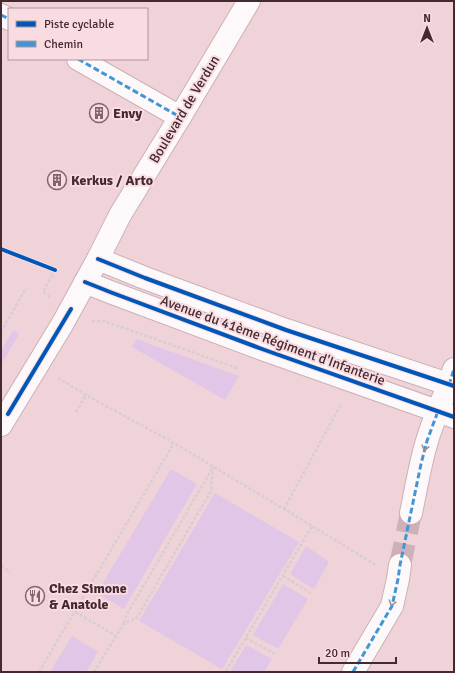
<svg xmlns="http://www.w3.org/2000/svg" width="455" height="673" font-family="Signika,sans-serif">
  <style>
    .green { fill: #e1c6e7 }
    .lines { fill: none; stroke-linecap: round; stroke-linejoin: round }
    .minor-tunnel { stroke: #ceb1b7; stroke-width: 22; stroke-dasharray: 22 11; stroke-linecap: butt }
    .minor-casing { stroke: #cab1b6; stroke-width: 24 }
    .major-casing { stroke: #cab1b6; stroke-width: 24 }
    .path { stroke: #d6ced0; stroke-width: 2.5; stroke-dasharray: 3 2; stroke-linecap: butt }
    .minor { stroke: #fdf8f9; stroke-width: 22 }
    .major { stroke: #fdf8f9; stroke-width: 22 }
    .quiet { stroke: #4096d7; stroke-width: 3; stroke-dasharray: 6 3; stroke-linecap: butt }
    .cycleway-casing { stroke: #f8dce1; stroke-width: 6 }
    .cycleway { stroke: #0057b8; stroke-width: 4 }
    .oneway { stroke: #a09194 }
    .labels { text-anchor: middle; stroke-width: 4; stroke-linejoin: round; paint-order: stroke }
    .street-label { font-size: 14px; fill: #442a30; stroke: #f8dce1 }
    .poi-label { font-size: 14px; font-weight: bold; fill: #442a30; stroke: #f8dce1; text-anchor: start }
  </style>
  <rect width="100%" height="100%" fill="#f0d3d9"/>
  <path class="green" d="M 13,330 L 19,334 L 1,365 L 1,351 Z
    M 136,339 L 239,376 L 225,400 L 132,347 Z
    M 171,469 L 197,484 L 124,609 L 97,593 Z
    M 215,493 L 299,542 L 222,669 L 139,621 Z
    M 306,546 L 329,562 L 314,589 L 290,574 Z
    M 283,584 L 308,599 L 278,649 L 253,635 Z
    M 72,636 L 98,652 L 86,672 L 50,672 Z
    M 246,645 L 272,659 L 264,672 L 230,672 Z"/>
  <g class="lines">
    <path class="minor-tunnel" d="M 400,565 L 411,513"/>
    <defs>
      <path id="minor" d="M 1,15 L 9,19
        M 78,59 L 180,117
        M 98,259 L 145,278 L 286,330 L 454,386
        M 85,282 L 110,292 L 262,349 L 454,417
        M 411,513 C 416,489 420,464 427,441 C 434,416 446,394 454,369
        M 353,672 L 392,606 L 398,579 L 400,565"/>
      <path id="major" d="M 1,425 L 63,323 L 98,259 L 120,215 L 180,117 L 249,1"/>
    </defs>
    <use href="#minor" class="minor-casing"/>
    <use href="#major" class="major-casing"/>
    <path class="path" d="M 50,297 L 43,292 L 55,270
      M 92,321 L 104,321 L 237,368
      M 1,332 L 26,288
      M 58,378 L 86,395 L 174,443 L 284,509 L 376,565
      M 76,412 L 86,395
      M 284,509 L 341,404 L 340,404
      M 1,566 L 10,572
      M 283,576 L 311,593
      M 67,607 L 116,636
      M 124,623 L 127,614 L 212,469
      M 246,638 L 275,654
      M 226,671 L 312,526
      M 39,672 L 174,443
      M 94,672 L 124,623 L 136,619 L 211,491 L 213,467"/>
    <use href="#minor" class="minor"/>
    <use href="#major" class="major"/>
    <path class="quiet" d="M 1,15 L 9,19
      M 78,59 L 180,117
      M 449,385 L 454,369
      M 353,672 L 392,606 L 398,579 L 400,565 L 421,464 L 427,441 L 438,411"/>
    <defs>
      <path id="cycleway" d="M 1,249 L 55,270
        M 98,259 L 145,278 L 286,330 L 454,386
        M 85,282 L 110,292 L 262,349 L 454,417
        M 8,414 L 71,309"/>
    </defs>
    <use href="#cycleway" class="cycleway-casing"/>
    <use href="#cycleway" class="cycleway"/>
  </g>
  <defs><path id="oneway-chevron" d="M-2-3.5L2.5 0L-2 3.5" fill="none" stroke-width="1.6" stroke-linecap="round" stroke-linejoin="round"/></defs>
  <g class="oneway">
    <use href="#oneway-chevron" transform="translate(425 448) rotate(105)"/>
    <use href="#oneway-chevron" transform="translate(392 603) rotate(108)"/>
  </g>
  <defs>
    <symbol id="building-ring" viewBox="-11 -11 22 22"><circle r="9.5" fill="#f8dce1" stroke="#80656b" stroke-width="1.5"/><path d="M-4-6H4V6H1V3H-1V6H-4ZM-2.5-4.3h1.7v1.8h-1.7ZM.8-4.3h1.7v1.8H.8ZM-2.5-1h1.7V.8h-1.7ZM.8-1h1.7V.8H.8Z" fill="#80656b"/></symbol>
    <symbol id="restaurant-ring" viewBox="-11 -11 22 22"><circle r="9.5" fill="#f8dce1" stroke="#80656b" stroke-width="1.5"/><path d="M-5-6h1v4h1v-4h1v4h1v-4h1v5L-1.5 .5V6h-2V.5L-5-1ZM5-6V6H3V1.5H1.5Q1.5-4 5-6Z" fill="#80656b"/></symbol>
  </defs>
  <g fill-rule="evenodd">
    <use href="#building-ring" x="88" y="102" width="22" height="22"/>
    <use href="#building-ring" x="46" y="169" width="22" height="22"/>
    <use href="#restaurant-ring" x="24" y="585" width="22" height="22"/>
  </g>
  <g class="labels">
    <g class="street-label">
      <text transform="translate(184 109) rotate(-59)" y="5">Boulevard de Verdun</text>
      <text transform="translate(273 340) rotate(20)" y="5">Avenue du 41ème Régiment d'Infanterie</text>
    </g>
    <g class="poi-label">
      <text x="113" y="118">Envy</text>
      <text x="71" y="185">Kerkus / Arto</text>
      <text x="49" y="593">Chez Simone<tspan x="49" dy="16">&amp; Anatole</tspan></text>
    </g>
  </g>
  <rect width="455" height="673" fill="none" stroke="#442a30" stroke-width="4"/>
  <rect x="8" y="8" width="140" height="52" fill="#f8dce1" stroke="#b0959a"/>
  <rect x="16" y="21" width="20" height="6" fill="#0057b8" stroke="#b0959a"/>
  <text x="44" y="28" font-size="12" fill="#442a30">Piste cyclable</text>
  <rect x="16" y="41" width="20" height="6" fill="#4096d7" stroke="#b0959a"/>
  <text x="44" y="48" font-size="12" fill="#442a30">Chemin</text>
  <g transform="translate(427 28)" stroke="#f8dce1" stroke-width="3" paint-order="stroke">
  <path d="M0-3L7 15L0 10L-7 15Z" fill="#442a30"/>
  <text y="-6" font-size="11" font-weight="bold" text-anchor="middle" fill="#442a30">N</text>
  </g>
  <path d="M319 657v6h77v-6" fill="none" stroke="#442a30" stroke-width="2"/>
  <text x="325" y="657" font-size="12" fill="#442a30" stroke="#f8dce1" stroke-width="3" paint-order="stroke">20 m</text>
</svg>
